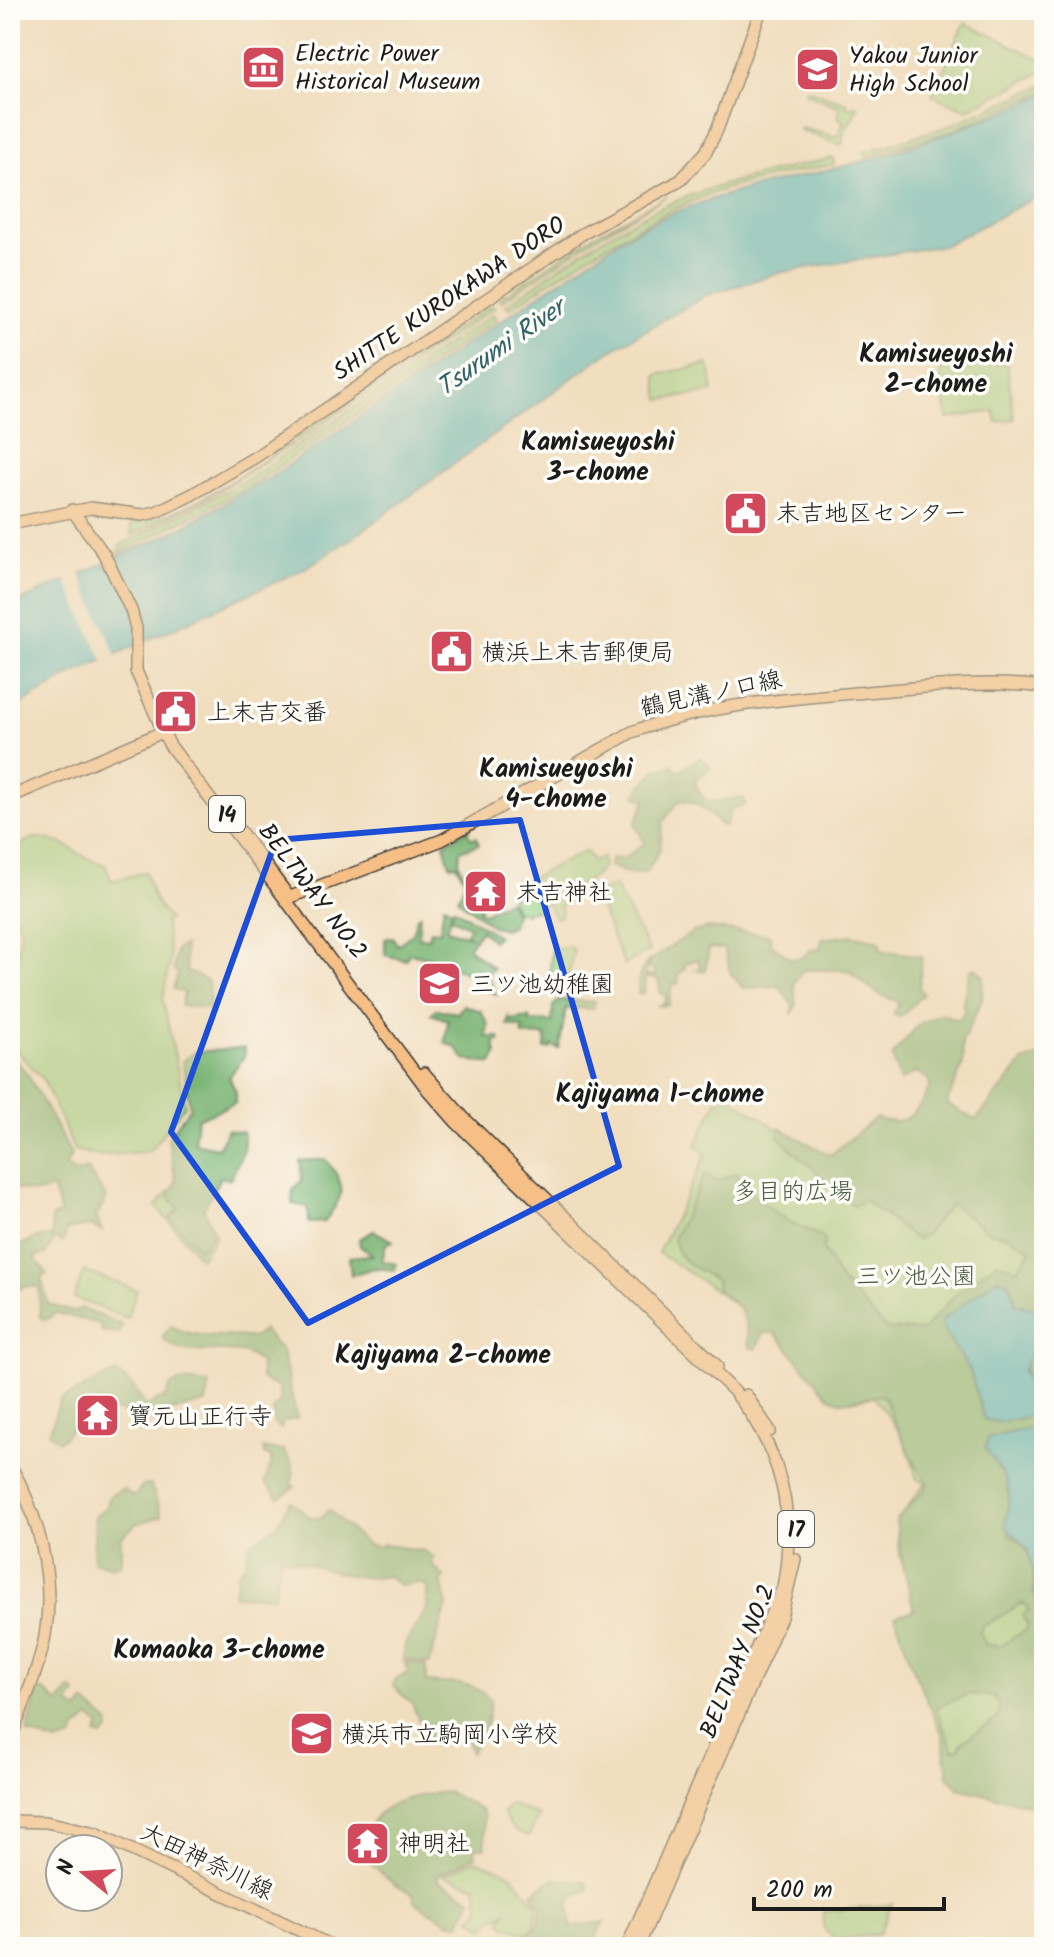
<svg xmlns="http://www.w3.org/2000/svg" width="1054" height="1957" font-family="Kalam,'Klee One',sans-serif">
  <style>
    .green { fill: #97d184; stroke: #5a7650; stroke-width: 2 }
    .forest { fill: #79b372; stroke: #4a6847; stroke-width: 2; fill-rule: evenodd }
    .water { fill: #49b7c3; stroke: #326a70; stroke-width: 2 }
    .pier { fill: #f1debf }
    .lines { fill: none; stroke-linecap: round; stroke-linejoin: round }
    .major-casing { stroke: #3c3934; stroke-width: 14 }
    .major { stroke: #f5bf86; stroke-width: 11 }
    .marked { fill: none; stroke: #1d4ed8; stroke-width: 6; stroke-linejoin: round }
    .labels { text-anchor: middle; stroke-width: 7; stroke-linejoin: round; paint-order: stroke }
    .shield { fill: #fdfcf7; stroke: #605f5e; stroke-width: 2 }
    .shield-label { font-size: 22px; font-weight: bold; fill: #1c1c1c }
    .poi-label { font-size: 24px; fill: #1c1c1c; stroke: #fdfcf7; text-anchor: start }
    .street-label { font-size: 24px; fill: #1c1c1c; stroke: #fdfcf7 }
    .park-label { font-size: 24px; fill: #475b40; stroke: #fdfcf7 }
    .water-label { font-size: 26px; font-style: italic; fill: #306267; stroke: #fdfcf7 }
    .neighbourhood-label { font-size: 26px; font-weight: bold; fill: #1c1c1c; stroke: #fdfcf7 }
  </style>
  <rect width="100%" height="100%" fill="#fdfcf7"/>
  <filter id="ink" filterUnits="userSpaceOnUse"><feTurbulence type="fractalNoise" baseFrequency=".0125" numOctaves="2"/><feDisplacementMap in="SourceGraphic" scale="16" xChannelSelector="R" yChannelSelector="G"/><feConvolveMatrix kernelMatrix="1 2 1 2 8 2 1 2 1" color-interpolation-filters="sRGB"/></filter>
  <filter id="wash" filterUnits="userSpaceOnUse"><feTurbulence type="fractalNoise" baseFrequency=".006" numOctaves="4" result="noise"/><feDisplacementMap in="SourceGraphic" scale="32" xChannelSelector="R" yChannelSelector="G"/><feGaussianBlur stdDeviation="1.8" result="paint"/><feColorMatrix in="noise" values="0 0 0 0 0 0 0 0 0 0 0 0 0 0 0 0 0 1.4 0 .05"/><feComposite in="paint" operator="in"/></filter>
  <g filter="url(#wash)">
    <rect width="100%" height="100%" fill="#f1debf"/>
    <path class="green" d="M 965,23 L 1044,61 L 1044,71 L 967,110 L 932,95 Z
      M 1044,85 L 1044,91 L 949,132 L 865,157 L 864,152 L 946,127 Z
      M 806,89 L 847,103 L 847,107 L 859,106 L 843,135 L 843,143 L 840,145 L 800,131 L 801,128 L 837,137 L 844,121 L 838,118 L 840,107 L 805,93 Z
      M 833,158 L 834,164 C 795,173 754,179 716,192 C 640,219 575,264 509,309 L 506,305 C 559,267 613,227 673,202 C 725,181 779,170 833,158 Z
      M 667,196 L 595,238 L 502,301 L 500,298 L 594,235 Z
      M 491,305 L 495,307 L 296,442 L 294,439 Z
      M 493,314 L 497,319 L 250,486 L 118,554 L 121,545 L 247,480 Z
      M 944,362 L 1007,364 L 1014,419 L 997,422 L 994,411 L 947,419 L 940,366 Z
      M 709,364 L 713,392 L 660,400 L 656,375 Z
      M 291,442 L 293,444 L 208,497 L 132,535 L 130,523 C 180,520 248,470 291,442 Z
      M 33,838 C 67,838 75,857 105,865 L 112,881 L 145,872 L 154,899 L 169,920 L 165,922 L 170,957 L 163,1000 L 185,1105 L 150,1150 L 143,1152 L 97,1156 L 74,1150 L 43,1079 L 10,1044 L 10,991 L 21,931 L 10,903 L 10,850 Z
      M 586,851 L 593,862 L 602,857 C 609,873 582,883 570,893 L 568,902 L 558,907 L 562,910 L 561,917 L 555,918 L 547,902 L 538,910 L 527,911 L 526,914 L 517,910 L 516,913 L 511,899 L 517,888 L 517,878 L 525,881 Z
      M 615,886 L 649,951 L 624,965 L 595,894 Z
      M 569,946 L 574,950 L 568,978 L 549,979 L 552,949 Z
      M 729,1096 L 795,1141 L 828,1158 L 1044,1172 L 1044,1808 L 963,1789 L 903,1622 L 916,1604 C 900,1546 880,1534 926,1483 L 916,1478 C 911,1446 894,1423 874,1397 L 850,1401 L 817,1381 L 778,1328 L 764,1328 L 749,1343 C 748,1335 748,1325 745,1317 C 739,1302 676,1265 658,1253 L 706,1155 L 696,1145 L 717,1101 Z
      M 171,1190 L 180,1203 L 216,1235 L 200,1258 L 156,1206 Z
      M 84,1271 L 137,1290 L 127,1318 L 74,1298 Z
      M 510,1804 L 539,1816 L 529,1836 L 514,1830 L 502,1813 Z
      M 475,1860 L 510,1873 L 538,1906 L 535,1924 L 527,1933 L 507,1927 L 501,1920 L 506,1913 L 493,1918 L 485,1928 L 470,1918 L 480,1910 L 476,1886 L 443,1875 Z
      M 892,1904 L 879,1934 L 836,1940 L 824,1929 L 823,1912 Z"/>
    <path class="forest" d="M 701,757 L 711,767 L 695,780 C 704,815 720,796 743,798 L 746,805 L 731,809 L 726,825 L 722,826 C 712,818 697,797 679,801 L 663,822 L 660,850 L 646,873 L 629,874 L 609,866 L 611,858 L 623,859 L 645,843 L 635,824 L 646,800 L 636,796 L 637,791 L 657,769 L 673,765 L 677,772 Z
      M 471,827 L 468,833 L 472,839 L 476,837 L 479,844 L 460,851 L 459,863 L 463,874 L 473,873 L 475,879 L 480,879 L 469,887 L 472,902 L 481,906 L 479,911 L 484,913 L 509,900 L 515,914 L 512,925 L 505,929 L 492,926 L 458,899 L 465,881 L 456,864 L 450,865 L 444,844 Z
      M 444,905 L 452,909 L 447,929 L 472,937 L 465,934 L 470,927 L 451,917 L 454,908 L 498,936 L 492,941 L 481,930 L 468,948 L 493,968 L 487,974 L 496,994 L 475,987 L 477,979 L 439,959 L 409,953 L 406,960 L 385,955 L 385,939 L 393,937 L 397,945 L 412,934 L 417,917 L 420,915 L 418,937 L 428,938 L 430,930 L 440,931 Z
      M 708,928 L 770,935 L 770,943 L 791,959 L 802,958 L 810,950 L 820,949 L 822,939 L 852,935 L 880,941 L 881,950 L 922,956 L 919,988 L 923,994 L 901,1017 L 893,1015 L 899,1002 L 880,995 L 847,970 L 803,970 L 794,983 L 796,1006 L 792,1016 L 792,1005 L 779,986 L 743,988 L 731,974 L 724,949 L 709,948 L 705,972 L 695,970 L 701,968 L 697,959 L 685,964 L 685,969 L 679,974 L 678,984 L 672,984 L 669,1005 L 657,1006 L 665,1003 L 666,995 L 661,994 L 658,979 L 646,977 L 644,993 L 638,994 C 638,978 639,972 647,962 L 646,975 L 654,976 L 655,970 L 648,968 L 649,961 L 693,932 Z
      M 184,945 L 186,971 L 208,981 L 210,1008 L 181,1006 L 184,993 L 173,989 L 178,973 L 173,970 L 176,950 Z
      M 975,968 L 983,975 L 982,1000 L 962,1042 L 963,1065 L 946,1104 L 976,1120 L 1023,1062 L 1039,1056 L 1044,1058 L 1044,1156 L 1036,1168 L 1044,1171 L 1044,1311 L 1016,1304 L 1012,1292 L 999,1278 L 943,1320 L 941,1326 L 970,1371 L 984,1418 L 1039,1405 C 1025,1382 1018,1370 1034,1345 L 1044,1343 L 1044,1425 L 989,1438 C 990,1458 1005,1470 1010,1490 C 1013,1504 1008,1519 1009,1534 C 1032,1548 1036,1567 1033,1593 L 1044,1607 L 1044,1808 L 958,1788 L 948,1776 L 942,1734 L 914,1671 L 895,1616 L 914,1610 L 900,1552 L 896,1520 L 926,1489 L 928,1481 C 920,1477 888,1411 885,1398 L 879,1395 L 843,1402 L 829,1397 L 775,1333 L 763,1333 L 756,1349 L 749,1347 C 747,1318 743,1306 717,1291 L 716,1280 C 698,1270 677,1262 673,1239 L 705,1174 L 716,1181 L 737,1173 C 752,1197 773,1213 798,1226 C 809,1232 816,1231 825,1240 L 823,1249 L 841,1281 L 886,1329 L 922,1331 L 956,1294 L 996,1262 L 1017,1269 L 1031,1250 L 1008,1236 L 989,1232 L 951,1204 L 924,1236 L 915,1239 L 864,1200 L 854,1206 L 777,1136 L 780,1128 L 830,1155 L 876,1118 C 905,1129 920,1112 930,1085 L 928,1079 L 916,1072 L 900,1081 L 892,1056 L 918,1025 L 941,1013 L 958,1020 L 964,1012 L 963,1001 L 970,971 ZM 1023,1603 L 1029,1610 L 1022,1616 L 1028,1626 L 1026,1630 L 999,1646 L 985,1644 L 980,1632 L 982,1627 ZM 969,1694 L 994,1697 L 1000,1707 L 998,1718 L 962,1742 L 959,1749 L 953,1750 L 936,1707 Z
      M 560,1000 L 595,1002 L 593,1009 L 566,1008 L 559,1049 L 551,1046 L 551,1049 L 545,1049 L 546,1036 L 523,1035 L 522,1028 L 507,1025 L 509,1017 L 510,1020 L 529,1017 L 530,1021 L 552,1022 L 553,1006 Z
      M 463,1005 L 481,1011 L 488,1025 L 486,1037 L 499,1037 L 500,1041 L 494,1042 L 497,1053 L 492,1064 L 465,1060 L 456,1047 L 445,1043 L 448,1020 L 431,1014 L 436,1009 L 458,1013 Z
      M 244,1048 L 245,1055 L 229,1077 L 236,1092 L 235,1103 L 197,1119 L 194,1143 L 218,1148 L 227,1130 L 243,1132 L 244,1149 L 230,1179 L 220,1177 L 204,1209 L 214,1233 L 199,1250 L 170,1218 L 179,1208 L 169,1197 L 176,1182 L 168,1138 L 190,1107 L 182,1061 L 195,1052 Z
      M 10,1054 L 27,1073 L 71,1154 L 66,1167 L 76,1173 L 87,1169 L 107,1198 L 96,1216 L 102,1231 L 90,1226 L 67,1230 L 63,1243 L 52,1236 L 51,1217 L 61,1214 L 52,1188 L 38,1193 L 10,1188 Z
      M 326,1159 C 348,1190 345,1191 325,1222 L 309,1223 L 308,1207 L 292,1204 L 293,1190 L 302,1180 L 300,1161 Z
      M 374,1231 L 393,1241 L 386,1244 L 382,1261 L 396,1264 L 394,1270 L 374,1268 L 351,1275 L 349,1257 L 372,1255 L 360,1246 L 359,1239 Z
      M 38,1237 L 50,1237 L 54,1241 L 46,1254 L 34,1257 L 47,1274 L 41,1278 L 48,1304 L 73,1312 L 82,1308 L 122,1325 L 119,1334 L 101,1331 L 100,1324 L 56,1313 L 46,1320 L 40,1318 L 39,1287 L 26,1286 L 20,1289 L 10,1284 L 10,1272 L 15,1269 L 11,1250 Z
      M 171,1326 C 200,1341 224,1333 253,1338 L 263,1330 L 282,1351 L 297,1419 L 282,1422 L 281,1429 L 274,1424 L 273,1407 L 279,1404 L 279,1388 L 261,1379 L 260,1362 C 253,1359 250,1354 244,1353 C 219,1346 181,1361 162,1337 Z
      M 116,1372 L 132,1385 L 146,1406 L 166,1397 L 171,1385 L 182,1381 L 210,1384 L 206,1403 L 151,1416 L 140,1432 L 132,1424 L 131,1415 L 94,1404 L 64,1437 L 59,1441 L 49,1433 L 60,1400 Z
      M 263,1449 L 283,1450 C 291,1463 297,1469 291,1484 L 295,1487 L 279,1498 L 265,1483 L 272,1458 L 264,1454 Z
      M 151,1485 L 162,1516 L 136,1524 L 121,1538 L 121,1564 L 111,1567 L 93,1561 L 95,1516 L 106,1507 L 110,1495 L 123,1489 L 134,1497 L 142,1486 Z
      M 291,1501 L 310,1517 L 321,1518 L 329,1510 L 367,1545 L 381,1547 L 382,1544 L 424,1551 L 435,1558 L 431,1563 L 445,1578 L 441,1580 L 447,1606 L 429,1664 L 403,1659 L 405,1644 L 427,1608 L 427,1586 L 418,1583 L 401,1586 L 388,1576 C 352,1583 317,1564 281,1557 L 274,1596 L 234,1595 L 238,1572 L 245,1566 L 249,1545 L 277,1525 Z
      M 404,1662 L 426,1666 L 426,1682 C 451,1685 474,1678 491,1701 L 486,1726 L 471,1753 L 465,1735 L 452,1733 L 445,1741 L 431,1743 L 427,1739 L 412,1704 L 393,1686 L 395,1680 L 409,1672 Z
      M 71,1689 L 76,1693 L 69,1704 L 78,1711 L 85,1702 L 109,1723 L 110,1729 L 103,1737 L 96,1735 L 100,1726 L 90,1718 L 76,1730 L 73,1738 L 57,1743 L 27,1733 L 37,1691 L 45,1691 L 58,1703 Z
      M 448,1792 L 483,1811 L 486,1848 L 474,1848 L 476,1856 L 440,1874 L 437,1880 L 472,1899 L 460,1923 L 450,1923 L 414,1902 L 413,1893 L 396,1886 L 357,1851 C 374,1802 400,1797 448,1792 Z
      M 553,1879 L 586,1881 L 589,1889 L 569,1900 L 571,1927 L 604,1922 L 590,1947 L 528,1947 L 525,1939 L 539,1924 L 541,1906 L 532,1893 Z"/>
    <path class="water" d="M 1044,94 L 1044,193 L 945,245 L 783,272 L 707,295 L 608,352 L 355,536 L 302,570 L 75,673 L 10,711 L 10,606 L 173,532 L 271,477 L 621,239 C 701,193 761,187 848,165 C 916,147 980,123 1044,94 Z
      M 998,1278 L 1010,1283 L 1016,1304 L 1044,1311 L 1044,1343 L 1034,1346 L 1022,1371 L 1040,1409 C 1026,1419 1000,1425 984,1419 L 970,1371 L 941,1326 L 942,1320 Z
      M 1044,1425 L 1044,1607 L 1033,1593 L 1035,1578 L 1027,1548 L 1005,1526 C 1014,1485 1008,1481 985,1448 L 989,1438 Z"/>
    <path class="pier" d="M 78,570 L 116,655 L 105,664 L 64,576 Z"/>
  </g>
  <g filter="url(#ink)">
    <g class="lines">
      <defs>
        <path id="major" d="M 72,510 L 104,554 L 131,610 L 136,628 L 136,671 L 169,744 L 427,1089 L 457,1123 L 734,1391 C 781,1449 797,1513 783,1587 L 627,1947
          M 10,524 L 91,508 L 142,515 L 156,512 L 191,495 L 257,456 L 582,234 L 681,180 L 706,152 L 717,130 L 761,10
          M 10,797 L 165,731
          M 240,831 L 289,897
          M 285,899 L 442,840 L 632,732 C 707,704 787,699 867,692 C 927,687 983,680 1044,687
          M 424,1073 L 463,1117 L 717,1366
          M 746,1395 L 770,1431
          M 10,1465 C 39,1515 55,1578 45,1636 C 38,1672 22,1707 10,1741
          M 10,1821 L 46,1822 L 96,1833 L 334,1947
          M 638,1947 L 781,1617 L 795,1559"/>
      </defs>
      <use href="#major" class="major-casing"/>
      <use href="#major" class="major"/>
    </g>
  </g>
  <path d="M0 0H1054V1957H0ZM 520,820 L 619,1166 L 308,1323 L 171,1132 L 276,840 Z" fill="#f1debf" fill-opacity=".55" fill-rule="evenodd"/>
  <path class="marked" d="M 520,820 L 619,1166 L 308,1323 L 171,1132 L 276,840 Z"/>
  <defs>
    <symbol id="museum-square" viewBox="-11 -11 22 22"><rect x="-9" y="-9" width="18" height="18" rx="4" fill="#d1495b" stroke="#fdfcf7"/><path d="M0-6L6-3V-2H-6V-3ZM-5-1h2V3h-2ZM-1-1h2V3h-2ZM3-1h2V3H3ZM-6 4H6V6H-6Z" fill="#fff"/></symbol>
    <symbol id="school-square" viewBox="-11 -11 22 22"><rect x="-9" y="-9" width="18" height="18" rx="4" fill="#d1495b" stroke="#fdfcf7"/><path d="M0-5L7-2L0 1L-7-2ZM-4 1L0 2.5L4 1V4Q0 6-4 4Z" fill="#fff"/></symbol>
    <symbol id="civic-square" viewBox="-11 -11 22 22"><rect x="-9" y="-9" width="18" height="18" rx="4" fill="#d1495b" stroke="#fdfcf7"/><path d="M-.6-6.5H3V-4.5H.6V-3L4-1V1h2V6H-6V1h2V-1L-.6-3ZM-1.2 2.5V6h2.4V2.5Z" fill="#fff"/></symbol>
    <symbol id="temple-square" viewBox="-11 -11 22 22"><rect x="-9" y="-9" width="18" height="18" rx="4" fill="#d1495b" stroke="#fdfcf7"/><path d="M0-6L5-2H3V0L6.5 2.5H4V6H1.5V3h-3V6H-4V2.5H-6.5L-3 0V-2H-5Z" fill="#fff"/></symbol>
  </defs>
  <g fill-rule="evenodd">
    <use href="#museum-square" x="238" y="42" width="51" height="51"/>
    <use href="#school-square" x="792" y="44" width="51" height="51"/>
    <use href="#civic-square" x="720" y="488" width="51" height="51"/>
    <use href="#civic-square" x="426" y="626" width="51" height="51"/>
    <use href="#civic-square" x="150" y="686" width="51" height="51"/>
    <use href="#temple-square" x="460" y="866" width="51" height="51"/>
    <use href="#school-square" x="414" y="958" width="51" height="51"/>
    <use href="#temple-square" x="72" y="1390" width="51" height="51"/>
    <use href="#school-square" x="286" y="1708" width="51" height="51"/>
    <use href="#temple-square" x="342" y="1818" width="51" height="51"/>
  </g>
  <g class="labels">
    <g class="shield">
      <rect x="209" y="796" width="36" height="36" rx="6"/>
      <rect x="778" y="1511" width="36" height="36" rx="6"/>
    </g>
    <g class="shield-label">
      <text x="227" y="822">14</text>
      <text x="796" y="1537">17</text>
    </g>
    <g class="poi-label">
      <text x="295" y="61">Electric Power<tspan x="295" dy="28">Historical Museum</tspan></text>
      <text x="849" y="63">Yakou Junior<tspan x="849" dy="28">High School</tspan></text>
      <text x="776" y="521">末吉地区センター</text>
      <text x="482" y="660">横浜上末吉郵便局</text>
      <text x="207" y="720">上末吉交番</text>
      <text x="516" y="900">末吉神社</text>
      <text x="470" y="992">三ツ池幼稚園</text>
      <text x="128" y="1424">寶元山正行寺</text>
      <text x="342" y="1742">横浜市立駒岡小学校</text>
      <text x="398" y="1851">神明社</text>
    </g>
    <g class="street-label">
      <text transform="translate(449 298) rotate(-34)" y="8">SHITTE KUROKAWA DORO</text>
      <text transform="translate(711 693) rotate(-12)" y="8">鶴見溝ノ口線</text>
      <text transform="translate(313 891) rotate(53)" y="8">BELTWAY NO.2</text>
      <text transform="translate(737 1661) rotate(-68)" y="8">BELTWAY NO.2</text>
      <text transform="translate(207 1861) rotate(26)" y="8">大田神奈川線</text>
    </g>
    <g class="park-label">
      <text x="793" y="1199">多目的広場</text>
      <text x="916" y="1284">三ツ池公園</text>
    </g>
    <g class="water-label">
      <text transform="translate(500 347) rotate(-35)" y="9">Tsurumi River</text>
    </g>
    <g class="neighbourhood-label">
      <text x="936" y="362">Kamisueyoshi<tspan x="936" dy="30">2-chome</tspan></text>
      <text x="598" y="450">Kamisueyoshi<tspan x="598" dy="30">3-chome</tspan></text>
      <text x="556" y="777">Kamisueyoshi<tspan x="556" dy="30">4-chome</tspan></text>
      <text x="660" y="1102">Kajiyama 1-chome</text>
      <text x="443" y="1363">Kajiyama 2-chome</text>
      <text x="219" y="1658">Komaoka 3-chome</text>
    </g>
  </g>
  <rect width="1054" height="1957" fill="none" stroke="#fdfcf7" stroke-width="40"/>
  <g transform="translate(84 1873) rotate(288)"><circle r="38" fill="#fdfcf7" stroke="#a3a29f" stroke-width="2"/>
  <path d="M0-6L14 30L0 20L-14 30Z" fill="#d1495b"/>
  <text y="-12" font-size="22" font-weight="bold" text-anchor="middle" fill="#1c1c1c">N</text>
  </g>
  <path d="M754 1897v12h190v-12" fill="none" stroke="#1c1c1c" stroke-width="4"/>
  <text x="766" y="1897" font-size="24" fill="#1c1c1c" stroke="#fdfcf7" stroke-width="6" paint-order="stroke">200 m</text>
</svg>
